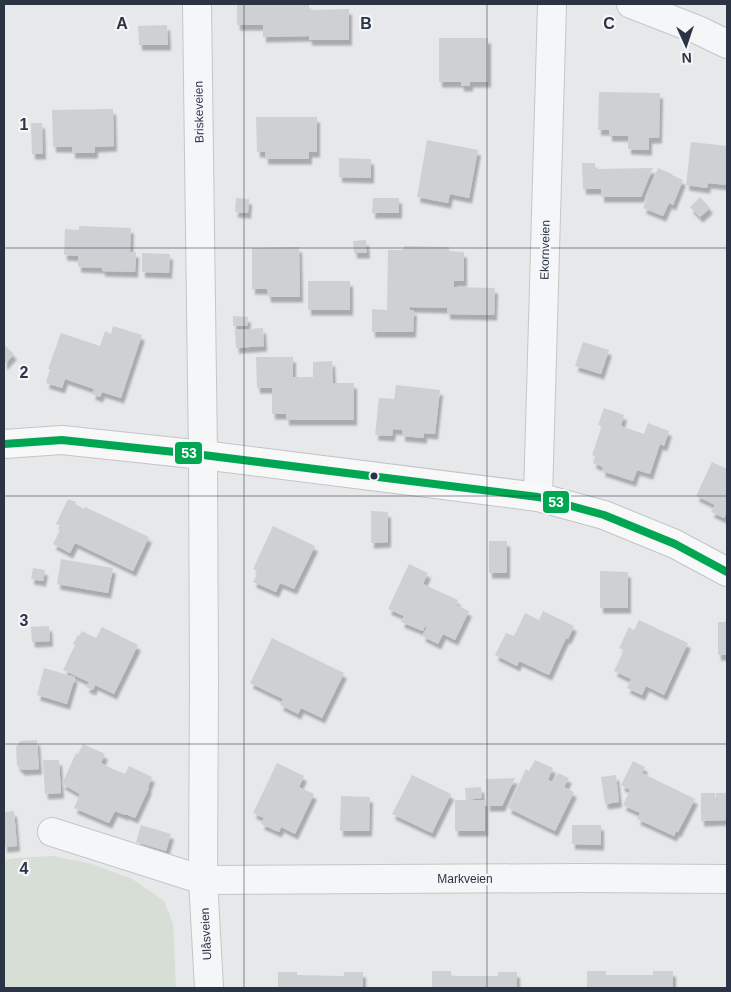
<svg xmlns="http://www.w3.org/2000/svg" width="731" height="992" font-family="Arial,sans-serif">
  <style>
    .green { fill: #d6ded6 }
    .building { fill: #ced0d3; filter: url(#shadow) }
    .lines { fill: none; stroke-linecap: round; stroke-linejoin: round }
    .minor-casing { stroke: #c4c6c8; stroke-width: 30 }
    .major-casing { stroke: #c2c5c8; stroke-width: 30 }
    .minor { stroke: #f5f6f7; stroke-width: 28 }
    .major { stroke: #f8f8f8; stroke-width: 28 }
    .bus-1-casing { stroke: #f4f6f9; stroke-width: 11 }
    .bus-1 { stroke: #00a651; stroke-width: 8 }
    .grid { fill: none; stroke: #2b3445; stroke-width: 1; stroke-opacity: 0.55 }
    .bus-dot { fill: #2b3445; stroke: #f4f6f9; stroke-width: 2 }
    .labels { text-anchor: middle; stroke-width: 4.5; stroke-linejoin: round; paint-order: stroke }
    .street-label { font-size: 12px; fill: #2b3445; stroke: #f4f6f9 }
    .grid-label { font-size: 16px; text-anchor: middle; font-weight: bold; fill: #2b3445; stroke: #f4f6f9; stroke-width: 4.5; stroke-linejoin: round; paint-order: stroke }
    .line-badge { stroke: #f4f6f9; stroke-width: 2 }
    .badge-label { font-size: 14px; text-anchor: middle; font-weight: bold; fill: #fff }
  </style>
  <defs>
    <filter id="shadow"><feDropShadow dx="3" dy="5.5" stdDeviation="1" flood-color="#0004"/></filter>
  </defs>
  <rect width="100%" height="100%" fill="#e6e8ea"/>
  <path class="green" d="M 53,856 L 92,864 L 132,879 L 164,901 L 173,924 L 176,988 L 4,988 L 4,860 L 16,858 Z"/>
  <path class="building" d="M 237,4 L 309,4 L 309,10 L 349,9 L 349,40 L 309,40 L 309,36 L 263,37 L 263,25 L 237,25 Z
    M 167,25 L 168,45 L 139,45 L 138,26 Z
    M 439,38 L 488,38 L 488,82 L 470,82 L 470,86 L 461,86 L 461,82 L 439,82 Z
    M 599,92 L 660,93 L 659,138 L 649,138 L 649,150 L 628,149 L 628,136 L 609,136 L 609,130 L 598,130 Z
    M 113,109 L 114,146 L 95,147 L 95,153 L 72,153 L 72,147 L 53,147 L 52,110 Z
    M 256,117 L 317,117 L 317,152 L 309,152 L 309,159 L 265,159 L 265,152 L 257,152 Z
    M 31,123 L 42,123 L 43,154 L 32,154 Z
    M 427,140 L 478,150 L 469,198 L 450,194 L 448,203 L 417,197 Z
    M 691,142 L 727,146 L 727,185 L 708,183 L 707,188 L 686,185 Z
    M 339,158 L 371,159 L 371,178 L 339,177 Z
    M 582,163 L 595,163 L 595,169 L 653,168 L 641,197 L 601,197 L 601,189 L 583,189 Z
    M 658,168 L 672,174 L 672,175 L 683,180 L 673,205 L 669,203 L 663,216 L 643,208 L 647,199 L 645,198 Z
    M 700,197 L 710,208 L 700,217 L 690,207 Z
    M 236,198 L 249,199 L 248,213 L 235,212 Z
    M 373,198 L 399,198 L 399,213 L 372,213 Z
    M 79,226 L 131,228 L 130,252 L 136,252 L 135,272 L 102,271 L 102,268 L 78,267 L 78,256 L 64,255 L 65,229 L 79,230 Z
    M 366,240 L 367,253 L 354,253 L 353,241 Z
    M 404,246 L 449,247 L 449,251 L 464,252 L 464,281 L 454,281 L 454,287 L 495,288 L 494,315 L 447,314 L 447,308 L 410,307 L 410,310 L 414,310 L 413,332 L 372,332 L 372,309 L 387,310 L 388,250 L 403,250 Z
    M 299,247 L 300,297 L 268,297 L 267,289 L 252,289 L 252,248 Z
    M 142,253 L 170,254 L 169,273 L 142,272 Z
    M 308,281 L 350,281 L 350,310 L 308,310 Z
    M 233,316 L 248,317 L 247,326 L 233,326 Z
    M 113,326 L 142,335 L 121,398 L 102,392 L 100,397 L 92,394 L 94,389 L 65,379 L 62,388 L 46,383 L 50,369 L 48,369 L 61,333 L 100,346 L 105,331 L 111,334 Z
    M 263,328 L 264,346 L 236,348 L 235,330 Z
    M 583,342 L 609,350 L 601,374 L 575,366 Z
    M 4,345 L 14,354 L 4,365 Z
    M 256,357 L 293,357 L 293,377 L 313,377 L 313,362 L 332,361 L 333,383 L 354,383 L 354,420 L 286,420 L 286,414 L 272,414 L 272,388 L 257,388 Z
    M 396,385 L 440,390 L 435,434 L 424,433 L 424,438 L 402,436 L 402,430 L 393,429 L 392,436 L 375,435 L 379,398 L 394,399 Z
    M 604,408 L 624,415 L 621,426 L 644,434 L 648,423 L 669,431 L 664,446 L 660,444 L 650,474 L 637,470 L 633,481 L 602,471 L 603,467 L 593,463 L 595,456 L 592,455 L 602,426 L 598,425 Z
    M 712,462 L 727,469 L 727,512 L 724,518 L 711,512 L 715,505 L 696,496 Z
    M 68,499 L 76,502 L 75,504 L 84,509 L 85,507 L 149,537 L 133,571 L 75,543 L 70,553 L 53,544 L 62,526 L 56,524 Z
    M 371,511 L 388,512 L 388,542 L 371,543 Z
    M 273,526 L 315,546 L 294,589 L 280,583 L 276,592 L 253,582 L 258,572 L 253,569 Z
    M 489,541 L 507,541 L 507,573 L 489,573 Z
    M 61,559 L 113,568 L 108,593 L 57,584 Z
    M 409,564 L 428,573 L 423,584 L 458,600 L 456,605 L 469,611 L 455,640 L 443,634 L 438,644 L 422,636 L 427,627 L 425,626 L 423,631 L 401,622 L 404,616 L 388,609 Z
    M 33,568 L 45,570 L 43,581 L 31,579 Z
    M 600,571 L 628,572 L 628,608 L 600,608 Z
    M 543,611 L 574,626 L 568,639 L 566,638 L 549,675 L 519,661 L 517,666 L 495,655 L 506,633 L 514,636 L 525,613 L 539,620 Z
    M 639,620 L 688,643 L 664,695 L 646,686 L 642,695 L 627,688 L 631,679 L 614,671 L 624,650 L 619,648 L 629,627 L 634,630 Z
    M 718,622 L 727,622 L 727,655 L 718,655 Z
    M 49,626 L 50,641 L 32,642 L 31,627 Z
    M 102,627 L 138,645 L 114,694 L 95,685 L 93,690 L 86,687 L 89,682 L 63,670 L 75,645 L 73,644 L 78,635 L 79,636 L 82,631 L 96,638 Z
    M 272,638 L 344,673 L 322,718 L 301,708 L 298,714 L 280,705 L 283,699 L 250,683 Z
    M 44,668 L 75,677 L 67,704 L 37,695 Z
    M 37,740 L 39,769 L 22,770 L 17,765 L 16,747 L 20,741 Z
    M 83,744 L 105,754 L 101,763 L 113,769 L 125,774 L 129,766 L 152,777 L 148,787 L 149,788 L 135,818 L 126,814 L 125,815 L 115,811 L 109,823 L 74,808 L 80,794 L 62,784 L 76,753 L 78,754 Z
    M 43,760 L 59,760 L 61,793 L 45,794 Z
    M 535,760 L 553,768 L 548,780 L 553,782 L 558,773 L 569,778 L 564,787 L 574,792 L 555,831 L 508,808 L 526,769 L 529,771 Z
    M 633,761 L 645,767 L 642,773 L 695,799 L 678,832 L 676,831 L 674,836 L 637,819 L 640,813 L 623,805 L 630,790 L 621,785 Z
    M 277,763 L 304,776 L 299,787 L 314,794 L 295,834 L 281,827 L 279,832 L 261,824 L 264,818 L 253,813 Z
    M 412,775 L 451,794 L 432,833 L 392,814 Z
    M 616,775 L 619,802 L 605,804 L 601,777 Z
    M 515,778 L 502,806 L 487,806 L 486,779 Z
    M 481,787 L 482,798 L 466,800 L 465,788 Z
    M 701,793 L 715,793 L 716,807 L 716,793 L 727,793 L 727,820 L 701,821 Z
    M 341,796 L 370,797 L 369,831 L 340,831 Z
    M 455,800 L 485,800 L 485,831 L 455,831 Z
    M 14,811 L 17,846 L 4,847 L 4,812 Z
    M 141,825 L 171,834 L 166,851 L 136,842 Z
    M 572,825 L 601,825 L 601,845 L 572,844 Z
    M 432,971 L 451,971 L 451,976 L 498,976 L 498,972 L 517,972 L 517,988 L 432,988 Z
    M 587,971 L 606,971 L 606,975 L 653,975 L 653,971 L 673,971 L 673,988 L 587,988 Z
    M 278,972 L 297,972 L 297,975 L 344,976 L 344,972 L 363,972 L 363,988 L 278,988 Z"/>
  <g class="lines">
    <defs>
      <path id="minor" d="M 197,4 L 203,455 L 204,683 L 203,880 L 209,988
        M 631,4 L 698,30 L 727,44
        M 538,497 L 552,4
        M 52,832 L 203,880 L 580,878 L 727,879"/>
      <path id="major" d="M 4,444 L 62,440 L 203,455 L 538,497 L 604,515 L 675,544 L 727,572"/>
    </defs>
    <use href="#minor" class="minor-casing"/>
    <use href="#major" class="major-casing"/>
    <use href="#minor" class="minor"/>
    <use href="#major" class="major"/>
    <defs>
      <path id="bus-1" d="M 4,444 L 62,440 L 203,455 L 538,497 L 604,515 L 675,544 L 727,572"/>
    </defs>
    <use href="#bus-1" class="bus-1-casing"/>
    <use href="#bus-1" class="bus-1"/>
  </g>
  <path class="grid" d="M 244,4 L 244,988M 487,4 L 487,988M 4,248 L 727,248M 4,496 L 727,496M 4,744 L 727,744"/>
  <circle class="bus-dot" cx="374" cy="476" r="4.5"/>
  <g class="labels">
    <g class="street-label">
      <text transform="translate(199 112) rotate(-91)" y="4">Briskeveien</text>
      <text transform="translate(545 250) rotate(-89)" y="4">Ekornveien</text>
      <text x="465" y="883">Markveien</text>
      <text transform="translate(206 934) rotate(-93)" y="4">Ulåsveien</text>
    </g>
  </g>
  <g class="grid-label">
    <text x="122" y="29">A</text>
    <text x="366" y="29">B</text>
    <text x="609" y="29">C</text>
    <text x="24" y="130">1</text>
    <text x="24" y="378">2</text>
    <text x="24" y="626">3</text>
    <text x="24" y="874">4</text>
  </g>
  <g class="line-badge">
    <rect x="174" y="441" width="29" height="24" rx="5" fill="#00a651"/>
    <rect x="542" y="490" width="28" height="24" rx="5" fill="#00a651"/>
  </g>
  <g class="badge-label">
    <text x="189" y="458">53</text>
    <text x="556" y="507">53</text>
  </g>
  <rect width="731" height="992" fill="none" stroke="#2b3445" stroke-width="10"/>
  <g transform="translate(686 45) rotate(177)" stroke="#f4f6f9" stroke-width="4" paint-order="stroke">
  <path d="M0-4L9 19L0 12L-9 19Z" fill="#2b3445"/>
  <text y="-8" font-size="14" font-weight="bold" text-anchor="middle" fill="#2b3445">N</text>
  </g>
</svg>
